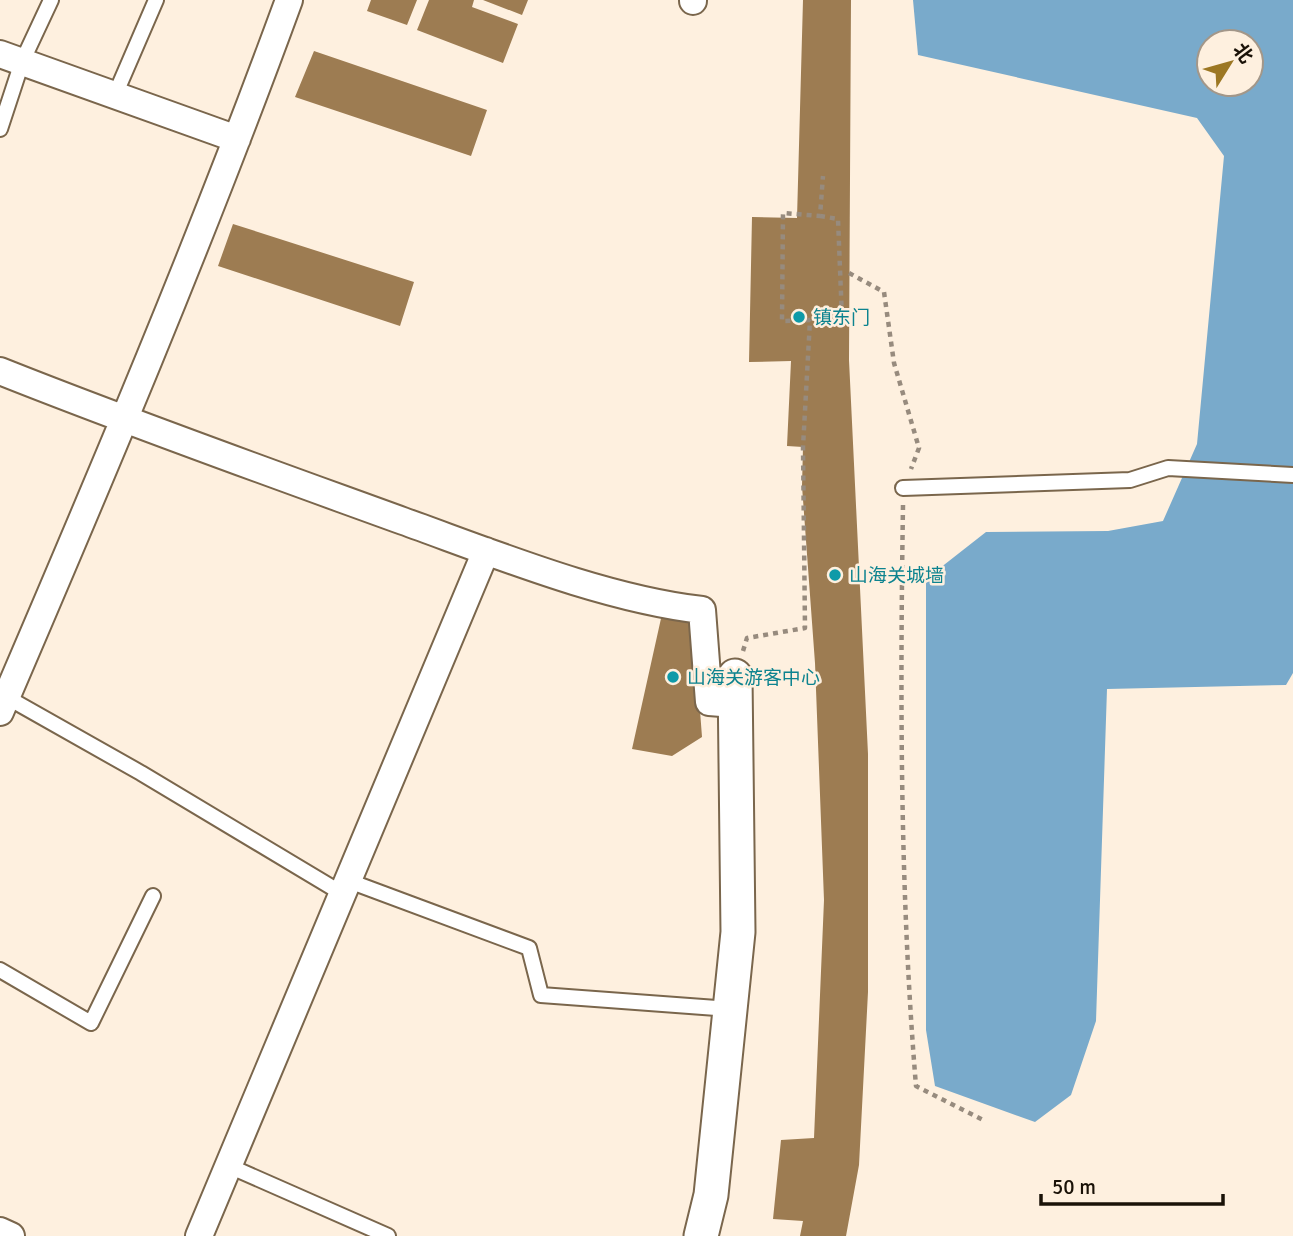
<svg xmlns="http://www.w3.org/2000/svg" width="1293" height="1236" font-family="Signika,'Noto Sans SC',sans-serif">
  <style>
    .water { fill: #79aacb; fill-rule: evenodd }
    .building { fill: #9d7c52 }
    .lines { fill: none; stroke-linecap: round; stroke-linejoin: round }
    .service-casing { stroke: #7a664c; stroke-width: 18 }
    .minor-casing { stroke: #7a664c; stroke-width: 30 }
    .tertiary-casing { stroke: #7a664c; stroke-width: 37 }
    .path { stroke: #978b7e; stroke-width: 4.5; stroke-dasharray: 5 5; stroke-linecap: butt }
    .service { stroke: #fff; stroke-width: 14 }
    .minor { stroke: #fff; stroke-width: 26 }
    .tertiary { stroke: #fff; stroke-width: 33 }
    .culture-dot { fill: #0f9aa8; stroke: #fef0df; stroke-width: 2.5 }
    .labels { text-anchor: middle; stroke-width: 5; stroke-linejoin: round; paint-order: stroke }
    .culture-label { font-size: 19px; fill: #0d838f; stroke: #fef0df; text-anchor: start }
  </style>
  <rect width="100%" height="100%" fill="#fef0df"/>
  <path class="water" d="M 913,0 L 1293,0 L 1293,673 L 1286,685 L 1107,689 L 1096,1021 L 1071,1095 L 1035,1122 L 935,1086 L 926,1030 L 926,579 L 986,532 L 1108,531 L 1163,521 L 1197,444 L 1224,156 L 1197,118 L 918,55 ZM 1209,42 L 1251,42 L 1251,84 L 1209,84 Z"/>
  <path class="building" d="M 371,0 L 417,0 L 407,25 L 367,11 Z
    M 429,0 L 474,0 L 472,7 L 518,24 L 503,63 L 417,30 Z
    M 483,0 L 528,0 L 522,15 Z
    M 803,0 L 851,0 L 849,360 L 868,754 L 868,992 L 859,1165 L 846,1236 L 800,1236 L 803,1221 L 773,1219 L 781,1140 L 814,1138 L 824,900 L 815,663 L 802,486 L 803,447 L 787,446 L 791,361 L 749,362 L 752,217 L 797,218 Z
    M 314,51 L 487,110 L 471,156 L 295,97 Z
    M 233,224 L 414,282 L 400,326 L 218,266 Z
    M 662,614 L 693,618 L 702,737 L 672,756 L 632,749 Z"/>
  <g class="lines">
    <defs>
      <path id="service" d="M 115,95 L 156,0
        M 0,129 L 22,62 L 51,0
        M 903,488 L 1130,480 L 1168,468 L 1293,475
        M 3,695 L 141,773 L 343,894
        M 349,881 L 529,948 L 541,995 L 730,1009
        M 0,970 L 91,1023 L 153,896
        M 229,1166 L 388,1236"/>
      <path id="minor" d="M 693,1 L 693,0
        M 0,54 L 237,139
        M 0,371 C 133,424 268,472 403,521 C 495,554 605,599 702,610 L 709,702 L 735,704
        M 0,712 C 101,477 201,241 289,0
        M 0,1231 L 11,1236
        M 199,1236 L 486,551"/>
      <path id="tertiary" d="M 701,1236 L 711,1195 L 738,932 L 735,676"/>
    </defs>
    <use href="#service" class="service-casing"/>
    <use href="#minor" class="minor-casing"/>
    <use href="#tertiary" class="tertiary-casing"/>
    <path class="path" d="M 820,216 L 838,219 L 842,319 L 782,321 L 783,213 L 820,216 L 823,176
      M 849,273 L 884,292 L 894,363 L 919,448 L 911,469
      M 903,505 C 900,698 900,893 916,1086 L 985,1121
      M 743,651 L 747,638 L 805,628 L 803,447 L 810,320"/>
    <use href="#service" class="service"/>
    <use href="#minor" class="minor"/>
    <use href="#tertiary" class="tertiary"/>
  </g>
  <g class="culture-dot">
    <circle cx="799" cy="317" r="7"/>
    <circle cx="835" cy="575" r="7"/>
    <circle cx="673" cy="677" r="7"/>
  </g>
  <g class="labels">
    <g class="culture-label">
      <text x="813" y="324">镇东门</text>
      <text x="849" y="582">山海关城墙</text>
      <text x="687" y="684">山海关游客中心</text>
    </g>
  </g>
  <g transform="translate(1230 63) rotate(53)"><circle r="33" fill="#fef0df" stroke="#a39789" stroke-width="2"/>
  <path d="M0-5L12 26L0 18L-12 26Z" fill="#9c7723"/>
  <text y="-10" font-size="19" font-weight="bold" text-anchor="middle" fill="#1a1208">北</text>
  </g>
  <path d="M1041 1194v10h182v-10" fill="none" stroke="#1a1208" stroke-width="3.5"/>
  <text x="1052" y="1194" font-size="21" fill="#1a1208" stroke="#fef0df" stroke-width="5" paint-order="stroke">50 m</text>
</svg>
